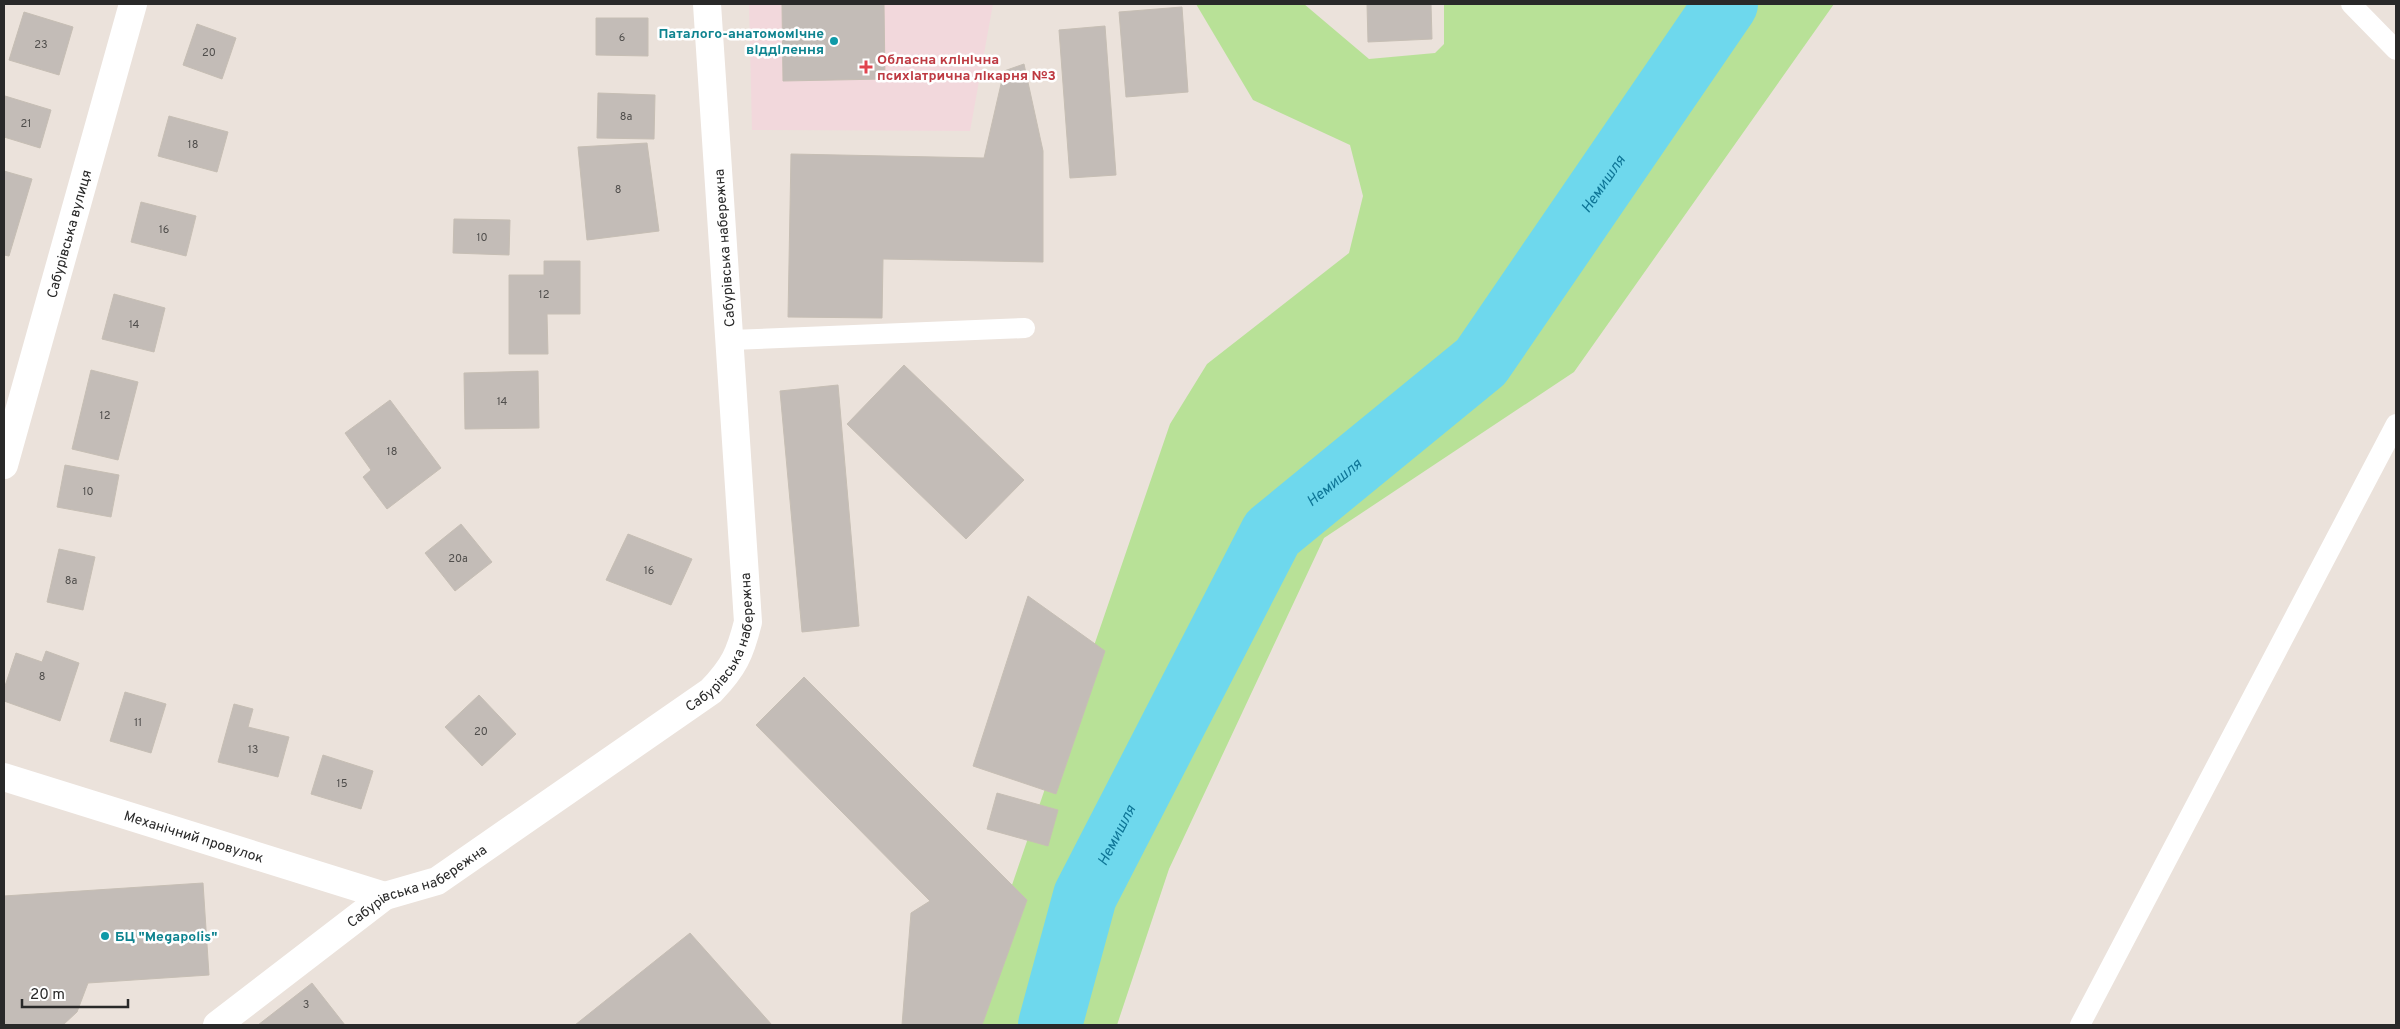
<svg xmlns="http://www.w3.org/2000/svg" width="2400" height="1029" font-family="Overpass,sans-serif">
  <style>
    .medical { fill: #f2d8dc }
    .green { fill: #b8e197 }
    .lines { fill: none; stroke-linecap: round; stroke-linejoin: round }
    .river { stroke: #6ed8ed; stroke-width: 64 }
    .building { fill: #c3bcb7; stroke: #c6beb4 }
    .lane { stroke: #fff; stroke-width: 20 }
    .street { stroke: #fff; stroke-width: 28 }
    .culture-dot { fill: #0f9aa8; stroke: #fff; stroke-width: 2 }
    .health-dot { fill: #e0444e; stroke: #fff; stroke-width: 2 }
    .labels { text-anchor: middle; stroke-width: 5; stroke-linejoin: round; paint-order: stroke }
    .number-label { font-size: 11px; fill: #504e4c }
    .culture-label { font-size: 14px; font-weight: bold; fill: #0d838f; stroke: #fff; text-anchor: end }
    .health-label { font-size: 14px; font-weight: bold; fill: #be3a42; stroke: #fff; text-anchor: start }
    .street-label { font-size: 14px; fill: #292929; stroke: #fff }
    .water-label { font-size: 15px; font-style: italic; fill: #0f7697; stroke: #fff }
  </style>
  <rect width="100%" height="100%" fill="#ebe2db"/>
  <path class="medical" d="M 749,4 L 993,4 L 970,131 L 752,130 Z"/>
  <path class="green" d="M 1196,4 L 1304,4 L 1369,59 L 1435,53 L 1444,44 L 1444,4 L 1834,4 L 1574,372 L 1324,538 L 1169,869 L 1117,1025 L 964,1025 L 1170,424 L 1207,364 L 1349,253 L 1363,196 L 1350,145 L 1253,100 Z"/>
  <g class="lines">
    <path class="river" id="s1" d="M 1050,1025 L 1085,896 L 1272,533 L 1481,362 L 1726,4"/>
  </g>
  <path class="building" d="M 782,4 L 884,4 L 885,79 L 783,81 Z
    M 1367,4 L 1431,4 L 1432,39 L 1368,42 Z
    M 1182,7 L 1188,92 L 1126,97 L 1119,12 Z
    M 24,12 L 73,27 L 59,75 L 9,60 Z
    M 596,18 L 648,18 L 648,56 L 596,55 Z
    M 197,24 L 236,38 L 222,79 L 183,65 Z
    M 1105,26 L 1116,175 L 1070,178 L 1059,30 Z
    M 1024,64 L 1043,151 L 1043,262 L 883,259 L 882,318 L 788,317 L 791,154 L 984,158 L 1004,71 Z
    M 598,93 L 655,95 L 654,139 L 597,138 Z
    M 5,96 L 51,110 L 40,148 L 4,137 Z
    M 169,116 L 228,132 L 217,172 L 158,156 Z
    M 647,143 L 659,231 L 587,240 L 578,147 Z
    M 4,171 L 32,179 L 9,256 L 4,255 Z
    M 141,202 L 196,216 L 186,256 L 131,242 Z
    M 454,219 L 510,220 L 509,255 L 453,253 Z
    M 544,261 L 580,261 L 580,314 L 547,314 L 548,354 L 509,354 L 509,275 L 544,275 Z
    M 114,294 L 165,308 L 154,352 L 102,339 Z
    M 904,365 L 1024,480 L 966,539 L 847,424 Z
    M 91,370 L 138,382 L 118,460 L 72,449 Z
    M 538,371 L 539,428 L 465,429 L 464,373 Z
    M 838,385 L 859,626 L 802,632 L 780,391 Z
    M 390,400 L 441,468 L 387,509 L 363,477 L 371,470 L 345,433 Z
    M 65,465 L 119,475 L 111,517 L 57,507 Z
    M 461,524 L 492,562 L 455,591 L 425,553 Z
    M 628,534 L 692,559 L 671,605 L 606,580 Z
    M 59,549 L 95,557 L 83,610 L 47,602 Z
    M 1028,596 L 1105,651 L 1056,794 L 973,766 Z
    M 46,651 L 79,663 L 60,721 L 4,701 L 4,689 L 16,653 L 42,662 Z
    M 804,677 L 1027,900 L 982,1025 L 902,1025 L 911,913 L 930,901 L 756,725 Z
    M 125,692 L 166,704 L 151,753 L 110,741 Z
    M 479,695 L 516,734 L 482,766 L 445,727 Z
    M 234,704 L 253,709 L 248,727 L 289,737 L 278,777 L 218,762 Z
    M 323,755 L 373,771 L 361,809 L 311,794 Z
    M 997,793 L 1058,810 L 1048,846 L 987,829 Z
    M 203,883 L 209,975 L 88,983 L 77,1012 L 63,1025 L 4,1025 L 4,896 Z
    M 690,933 L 772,1025 L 575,1025 Z
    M 312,983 L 345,1025 L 258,1025 Z"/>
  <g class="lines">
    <path class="lane" d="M 2351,4 L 2396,50
      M 731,340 L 1025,328
      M 2080,1025 L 2396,424"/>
    <g class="street">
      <path id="s2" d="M 4,465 L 133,4"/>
      <path id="s3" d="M 4,777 L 385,896"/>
      <path id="s4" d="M 217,1025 L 385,896 L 437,881 L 711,691 C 734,667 740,654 748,622 L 707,4"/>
    </g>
  </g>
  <g class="culture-dot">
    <circle cx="834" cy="41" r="5"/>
    <circle cx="105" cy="936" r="5"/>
  </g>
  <path class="health-dot" d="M863.5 59.5h5v5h5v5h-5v5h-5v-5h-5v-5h5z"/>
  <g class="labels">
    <g class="number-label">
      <text x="622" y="41">6</text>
      <text x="41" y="48">23</text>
      <text x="209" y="56">20</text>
      <text x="626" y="120">8а</text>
      <text x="26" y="127">21</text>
      <text x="193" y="148">18</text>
      <text x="618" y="193">8</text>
      <text x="164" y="233">16</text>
      <text x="482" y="241">10</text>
      <text x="544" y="298">12</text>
      <text x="134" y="328">14</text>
      <text x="502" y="405">14</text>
      <text x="105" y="419">12</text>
      <text x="392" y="455">18</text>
      <text x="88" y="495">10</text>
      <text x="458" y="562">20а</text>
      <text x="649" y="574">16</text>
      <text x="71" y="584">8а</text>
      <text x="42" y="680">8</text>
      <text x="138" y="726">11</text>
      <text x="481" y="735">20</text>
      <text x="253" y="753">13</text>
      <text x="342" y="787">15</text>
      <text x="306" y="1008">3</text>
    </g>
    <g class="culture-label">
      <text x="824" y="38">Паталого-анатомомічне<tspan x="824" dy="16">відділення</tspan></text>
      <text x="115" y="941" text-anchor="start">БЦ "Megapolis"</text>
    </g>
    <g class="health-label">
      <text x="877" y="64">Обласна клінічна<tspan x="877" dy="16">психіатрична лікарня №3</tspan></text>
    </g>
    <g class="street-label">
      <text dy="5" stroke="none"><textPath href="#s2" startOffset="240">Сабурівська вулиця</textPath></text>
      <text transform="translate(724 248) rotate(-94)" y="5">Сабурівська набережна</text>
      <text dy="5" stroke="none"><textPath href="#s4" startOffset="649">Сабурівська набережна</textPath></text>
      <text dy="5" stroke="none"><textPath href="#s3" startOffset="199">Механічний провулок</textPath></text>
      <text dy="5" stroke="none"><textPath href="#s4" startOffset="245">Сабурівська набережна</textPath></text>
    </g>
    <g class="water-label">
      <text dy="5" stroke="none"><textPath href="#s1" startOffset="1028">Немишля</textPath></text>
      <text dy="5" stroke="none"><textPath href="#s1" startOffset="622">Немишля</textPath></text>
      <text dy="5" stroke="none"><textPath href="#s1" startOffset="202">Немишля</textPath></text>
    </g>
  </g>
  <rect width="2400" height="1029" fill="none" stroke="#292929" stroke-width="10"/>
  <path d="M22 999v8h106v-8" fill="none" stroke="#292929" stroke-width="2.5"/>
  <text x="30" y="999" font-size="15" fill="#292929" stroke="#ffffff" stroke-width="4" paint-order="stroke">20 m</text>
</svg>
